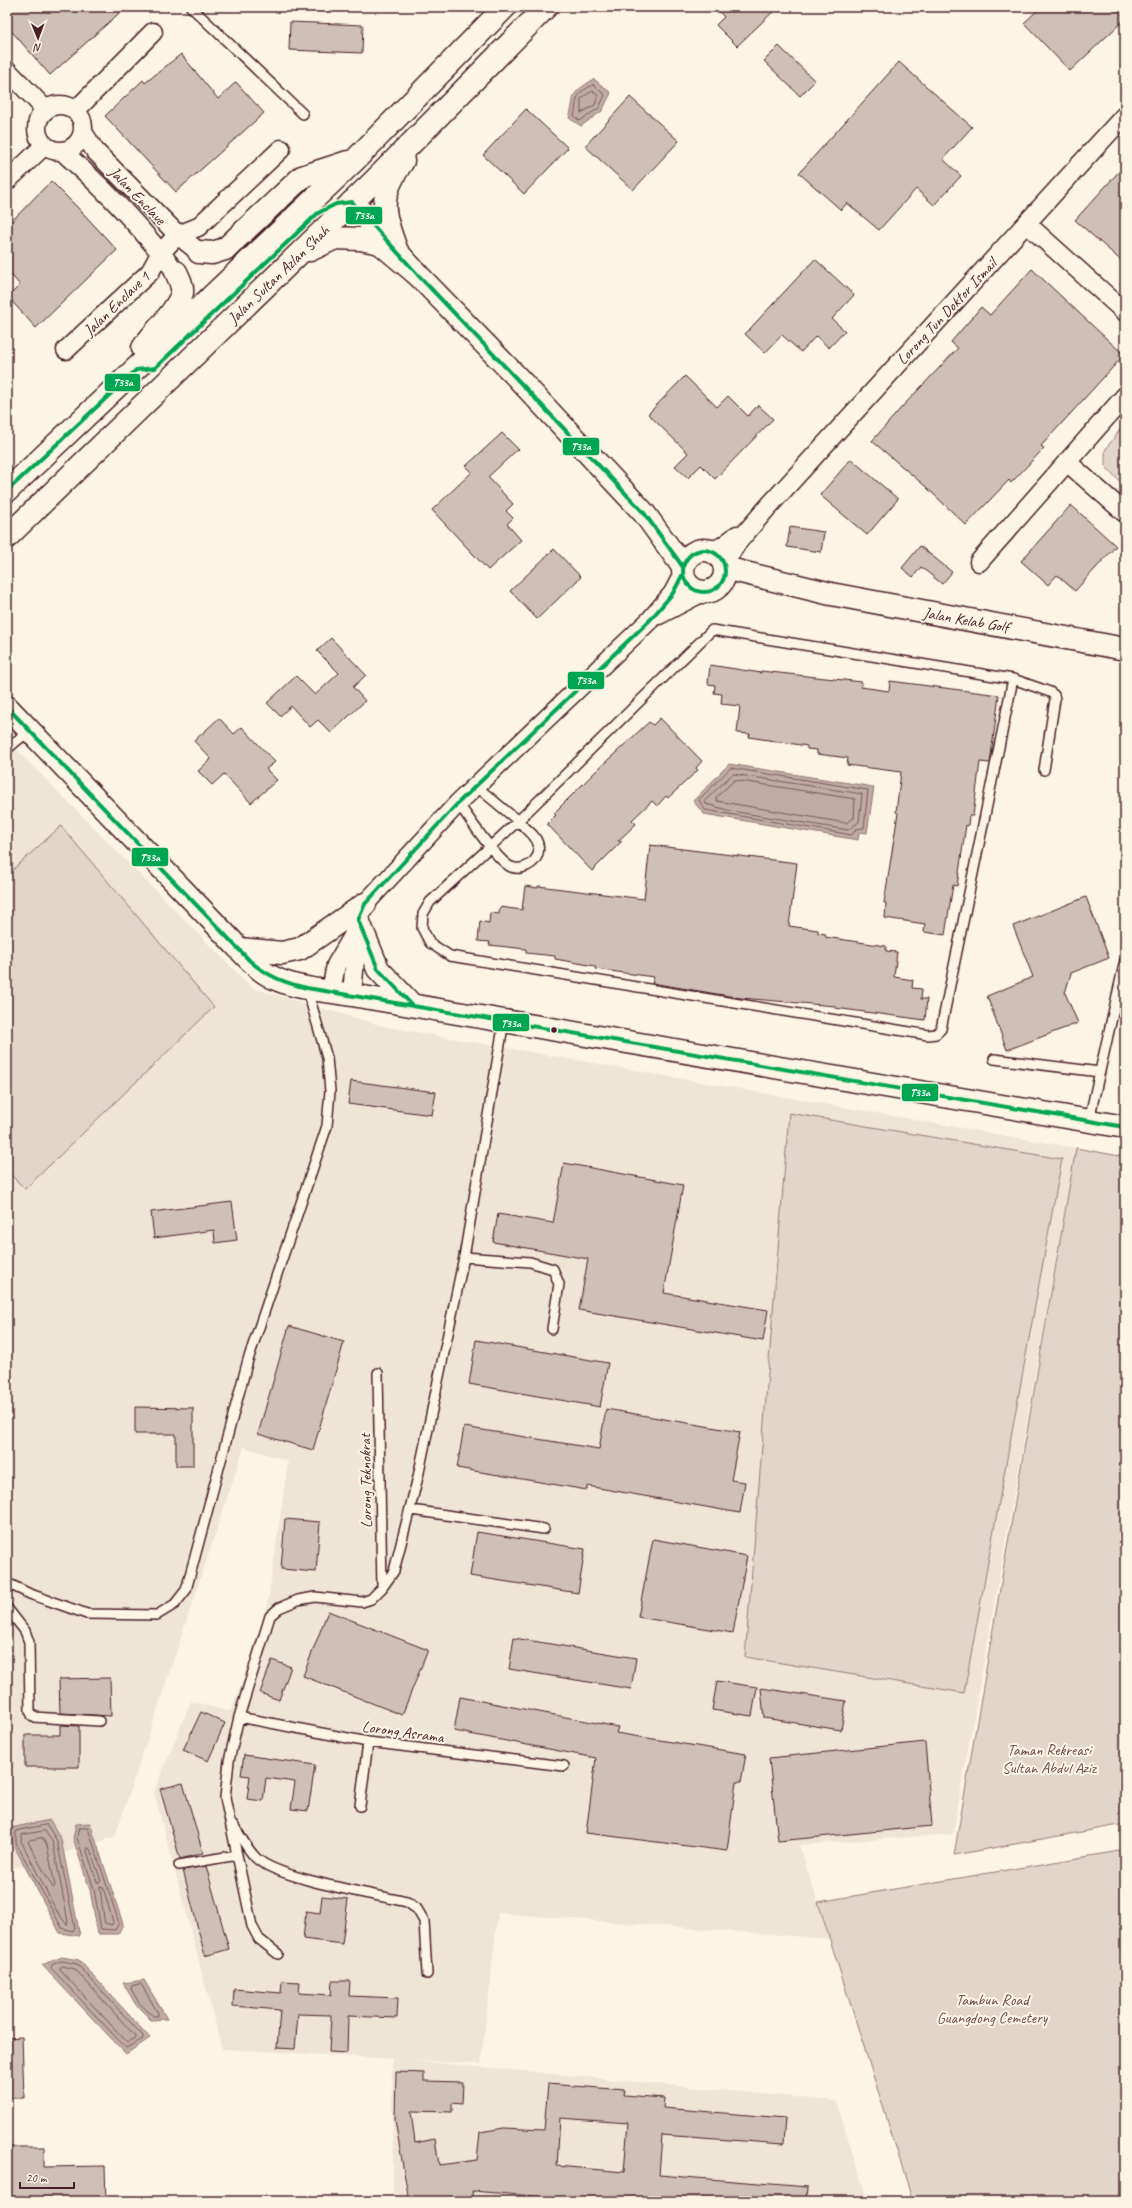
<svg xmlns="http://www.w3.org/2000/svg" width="1132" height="2208" font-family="Caveat,sans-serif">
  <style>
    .built { fill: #eee5d7 }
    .green { fill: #e2d5ca; stroke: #967a7a }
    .water { fill: #c0aca5; stroke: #917474 }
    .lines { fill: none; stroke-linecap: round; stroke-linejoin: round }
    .shore { stroke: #79575c; stroke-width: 1 }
    .building { fill: #cfc0b7; stroke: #4a1f2b; fill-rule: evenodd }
    .service-casing { stroke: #4a1f2b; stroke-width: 12 }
    .minor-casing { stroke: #4a1f2b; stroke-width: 21 }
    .tertiary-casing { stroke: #4a1f2b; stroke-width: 25 }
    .primary-casing { stroke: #4a1f2b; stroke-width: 25 }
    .service { stroke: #fcf5e5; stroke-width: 9 }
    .minor { stroke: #fcf5e5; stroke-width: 18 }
    .tertiary { stroke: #fcf5e5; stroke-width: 22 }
    .primary { stroke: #fcf5e5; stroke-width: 22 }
    .bus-1-casing { stroke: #fcf5e5; stroke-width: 7 }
    .bus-1 { stroke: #00a651; stroke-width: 4 }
    .bus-dot { fill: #4a1f2b; stroke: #fcf5e5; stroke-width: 1.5 }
    .labels { text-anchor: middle; stroke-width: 4; stroke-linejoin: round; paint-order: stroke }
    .street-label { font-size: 16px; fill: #4a1f2b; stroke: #fcf5e5 }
    .park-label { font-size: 16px; fill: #704c53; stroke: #fcf5e5 }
    .line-badge { stroke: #fcf5e5; stroke-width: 1.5 }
    .badge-label { font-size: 11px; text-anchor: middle; font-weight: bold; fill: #fff }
  </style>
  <rect width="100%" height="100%" fill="#fcf5e5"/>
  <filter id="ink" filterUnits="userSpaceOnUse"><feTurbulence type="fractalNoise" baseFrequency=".025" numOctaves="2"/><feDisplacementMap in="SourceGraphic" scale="8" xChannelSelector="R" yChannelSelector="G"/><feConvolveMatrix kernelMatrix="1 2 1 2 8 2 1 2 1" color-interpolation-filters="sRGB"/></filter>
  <g filter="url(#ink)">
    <path class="built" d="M 7,740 L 252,988 L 387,1027 L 1076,1148 L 953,1834 L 799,1845 L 830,1939 L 498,1913 L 481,2064 L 408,2060 L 836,2101 L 868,2201 L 393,2201 L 392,2059 L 222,2049 L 154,1792 L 191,1701 L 227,1711 L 231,1710 L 256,1646 L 269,1595 L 288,1461 L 244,1447 L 115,1837 L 7,1870 Z"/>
    <path class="green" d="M 1125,423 L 1125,487 L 1105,466 L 1105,450 Z
      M 61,826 L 214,1007 L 25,1189 L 7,1171 L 7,875 Z
      M 789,1113 L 1062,1159 L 964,1693 L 745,1657 Z
      M 1076,1148 L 1125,1157 L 1125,1824 L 954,1855 Z
      M 1125,1850 L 1125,2201 L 913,2201 L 818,1902 Z"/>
    <path class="water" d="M 594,79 L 611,93 L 602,111 L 581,126 L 569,118 C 577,92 567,96 594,79 Z
      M 729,764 L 874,787 L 867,833 L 859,832 L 858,840 L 704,814 L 693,801 Z
      M 50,1820 L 61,1839 L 80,1936 L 60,1933 L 13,1844 L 10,1828 Z
      M 90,1823 L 123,1924 L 118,1934 L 98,1934 L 90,1890 L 73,1838 L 76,1824 Z
      M 62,1957 L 79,1960 L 150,2038 L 126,2054 L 42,1965 Z
      M 144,1980 L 167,2019 L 151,2020 L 136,2005 L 123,1983 Z"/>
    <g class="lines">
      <path class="shore" d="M 593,85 L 605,95 L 599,108 L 580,121 L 574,116 C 578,97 574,94 593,85 Z
        M 593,91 L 598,95 L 595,105 L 581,113 L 581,99 Z
        M 731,768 L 868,790 L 864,828 L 856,829 L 852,835 L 705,810 L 699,800 Z
        M 733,774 L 862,794 L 859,822 L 848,830 L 731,811 L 706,804 L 705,801 Z
        M 735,780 L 855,799 L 854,818 L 846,823 L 717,801 L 716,798 Z
        M 47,1825 L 57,1841 L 75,1928 L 73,1931 L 62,1928 L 16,1843 L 16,1831 Z
        M 79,1828 L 88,1828 L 119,1923 L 115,1930 L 101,1929 L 94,1889 L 77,1838 Z
        M 45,1831 L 53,1843 L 68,1922 L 67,1925 L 56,1910 L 21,1841 L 22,1835 Z
        M 42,1838 L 47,1845 L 55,1886 L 53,1888 L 28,1842 L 30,1840 Z
        M 88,1848 L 90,1849 L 101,1881 L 99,1883 L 97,1882 L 87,1851 Z
        M 100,1886 L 103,1887 L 113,1922 L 112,1925 L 105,1923 Z
        M 62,1961 L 77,1964 L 143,2036 L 143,2039 L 126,2048 L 51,1968 L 52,1965 Z
        M 63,1966 L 75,1969 L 135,2036 L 135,2038 L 127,2042 L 60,1970 L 60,1968 Z
        M 141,1984 L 158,2013 L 158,2016 L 153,2016 L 139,2003 L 131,1989 L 132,1986 Z"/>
    </g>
    <path class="building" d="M 7,7 L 126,7 L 50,75 L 7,26 Z
      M 715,7 L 778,7 L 737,46 L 716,25 L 724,17 Z
      M 1041,7 L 1125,7 L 1125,19 L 1070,71 L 1024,23 Z
      M 290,22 L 363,25 L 362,53 L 289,50 Z
      M 779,46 L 815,81 L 800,96 L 764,61 Z
      M 181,54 L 218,99 L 236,82 L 264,113 L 176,192 L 105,116 L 143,80 L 145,83 Z
      M 899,62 L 972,127 L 943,159 L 961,176 L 934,205 L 916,189 L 879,230 L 847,203 L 841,210 L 799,173 Z
      M 630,97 L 679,141 L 633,190 L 585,146 Z
      M 526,109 L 568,148 L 524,194 L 483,155 Z
      M 1125,165 L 1125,264 L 1075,220 Z
      M 51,181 L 81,211 L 117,250 L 36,328 L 8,297 L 20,285 L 7,270 L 7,226 Z
      M 815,259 L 854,295 L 832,319 L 845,331 L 829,348 L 816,336 L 801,352 L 782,335 L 765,353 L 745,334 Z
      M 1032,269 L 1124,355 L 1041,446 L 1044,448 L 1011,483 L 1009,480 L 966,525 L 925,486 L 872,441 L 902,407 L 958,348 L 951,342 L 981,307 L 990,315 Z
      M 685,376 L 717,407 L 728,396 L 748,416 L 758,405 L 773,419 L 715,479 L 701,465 L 688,478 L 675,466 L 688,453 L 648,414 Z
      M 502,433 L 518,449 L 488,477 L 513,504 L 506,511 L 513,518 L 507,524 L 521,540 L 488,570 L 432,510 L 472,472 L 466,466 Z
      M 851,459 L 898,499 L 867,535 L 820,495 Z
      M 1071,505 L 1116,546 L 1075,591 L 1057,575 L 1048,585 L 1021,561 Z
      M 790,527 L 824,532 L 821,552 L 787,547 Z
      M 920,546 L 952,572 L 942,584 L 921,567 L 913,577 L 902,568 Z
      M 554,549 L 581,577 L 537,619 L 510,591 Z
      M 331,638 L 366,675 L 353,687 L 365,701 L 331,733 L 318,720 L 310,727 L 291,706 L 280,716 L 267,703 L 296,676 L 315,695 L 339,673 L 317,651 Z
      M 710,665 L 761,673 L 761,671 L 862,682 L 861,687 L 889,691 L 890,681 L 999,695 L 990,763 L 980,762 L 973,816 L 969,816 L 968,826 L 966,825 L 957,886 L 953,885 L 945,935 L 924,932 L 925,924 L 885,918 L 886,903 L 884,903 L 898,813 L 896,812 L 901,772 L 847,765 L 848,758 L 817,754 L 817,750 L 807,749 L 807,746 L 749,737 L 750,734 L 737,733 L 740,706 L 721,704 L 722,694 L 714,693 L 715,685 L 708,684 Z
      M 219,718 L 234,734 L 242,727 L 275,762 L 266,769 L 277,780 L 251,803 L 224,774 L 212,785 L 198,771 L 211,759 L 194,741 Z
      M 660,718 L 702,761 L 696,768 L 698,770 L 668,798 L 666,796 L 657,806 L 652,801 L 632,820 L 636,824 L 618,841 L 622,841 L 592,871 L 547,824 L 556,815 L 554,813 L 596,771 L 649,722 L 653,725 Z
      M 650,845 L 797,863 L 789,926 L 818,930 L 818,933 L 826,934 L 825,937 L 886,946 L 886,951 L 897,952 L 894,977 L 913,980 L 912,988 L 922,989 L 921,999 L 927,999 L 925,1020 L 835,1008 L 835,1006 L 741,998 L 652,983 L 654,977 L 595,969 L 595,966 L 555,959 L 555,956 L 526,953 L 526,949 L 489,945 L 490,942 L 478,941 L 480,921 L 489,923 L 490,913 L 499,914 L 500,907 L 522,910 L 525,886 L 538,888 L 538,886 L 644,899 Z
      M 1086,897 L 1109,958 L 1071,973 L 1065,993 L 1078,1023 L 1007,1050 L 987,996 L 1033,977 L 1013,926 Z
      M 351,1081 L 436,1092 L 432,1115 L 348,1104 Z
      M 564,1163 L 683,1185 L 664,1293 L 768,1310 L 763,1341 L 579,1310 L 588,1259 L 493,1242 L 498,1214 L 553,1223 Z
      M 232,1202 L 237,1240 L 215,1243 L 214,1230 L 154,1238 L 151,1212 Z
      M 289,1326 L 344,1342 L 313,1450 L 258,1434 Z
      M 476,1340 L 608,1363 L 600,1407 L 469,1384 Z
      M 135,1407 L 193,1408 L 193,1466 L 176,1466 L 176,1434 L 135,1434 Z
      M 606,1409 L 740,1432 L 731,1480 L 745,1482 L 740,1513 L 587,1486 L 587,1490 L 457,1468 L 464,1427 L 599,1449 Z
      M 285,1519 L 320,1522 L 316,1572 L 281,1569 Z
      M 477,1532 L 585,1549 L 578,1593 L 470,1576 Z
      M 653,1539 L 747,1556 L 733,1633 L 638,1617 Z
      M 328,1611 L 428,1650 L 402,1715 L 303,1676 Z
      M 514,1638 L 636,1658 L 631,1689 L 509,1669 Z
      M 272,1660 L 291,1667 L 279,1700 L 260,1693 Z
      M 110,1678 L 111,1716 L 60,1713 L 59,1679 Z
      M 717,1681 L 757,1687 L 752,1716 L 712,1710 Z
      M 761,1688 L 846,1701 L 841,1730 L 764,1718 Z
      M 460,1697 L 618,1727 L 616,1733 L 746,1754 L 741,1782 L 736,1782 L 727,1851 L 586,1833 L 596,1758 L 454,1731 Z
      M 201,1712 L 225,1723 L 208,1761 L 183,1750 Z
      M 60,1725 L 79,1726 L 79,1767 L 25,1767 L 25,1735 L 60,1735 Z
      M 925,1742 L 932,1826 L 778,1841 L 769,1758 Z
      M 244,1755 L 315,1765 L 308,1811 L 291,1809 L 295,1782 L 266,1778 L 263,1801 L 247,1799 L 250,1776 L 241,1775 Z
      M 183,1783 L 203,1853 L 180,1859 L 160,1789 Z
      M 206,1866 L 229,1949 L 205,1956 L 183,1870 Z
      M 322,1896 L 348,1899 L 342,1944 L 303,1939 L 306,1911 L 320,1913 Z
      M 282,1981 L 300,1982 L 299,1993 L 331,1995 L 332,1981 L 350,1981 L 349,1996 L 398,1998 L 397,2018 L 348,2016 L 347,2053 L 329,2052 L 331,2015 L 298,2014 L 295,2049 L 277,2048 L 280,2010 L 233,2006 L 234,1989 L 281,1993 Z
      M 22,2037 L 24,2098 L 7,2098 L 7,2038 Z
      M 396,2072 L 424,2073 L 424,2081 L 463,2082 L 462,2104 L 452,2103 L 452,2112 L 411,2111 L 415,2143 L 435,2139 L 439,2165 L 477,2160 L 480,2132 L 504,2128 L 544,2130 L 548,2084 L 625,2090 L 624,2095 L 664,2098 L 663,2108 L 785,2118 L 783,2144 L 662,2135 L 659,2175 L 808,2187 L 807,2201 L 593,2201 L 472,2191 L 473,2201 L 409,2201 L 395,2120 ZM 560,2118 L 628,2123 L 624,2172 L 557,2166 Z
      M 7,2147 L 44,2147 L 44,2167 L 105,2166 L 106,2201 L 7,2201 Z"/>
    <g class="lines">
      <defs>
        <path id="service" d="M 191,7 L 303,114
          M 1013,679 L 1050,692 L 1054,695 L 1055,699 L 1044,770
          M 7,749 L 30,730
          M 458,803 C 469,818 496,860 511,867 C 525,872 542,860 538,844 C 536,835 525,828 518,821 L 430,902 L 423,914 L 422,928 L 430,943 L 450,956 L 928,1035 L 936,1034 L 941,1029 L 1013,679 L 712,630 L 518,821 L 476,786
          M 994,1059 L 1100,1072
          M 1089,1120 L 1125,960
          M 464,1257 L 530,1262 L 553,1269 L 559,1284 L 552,1329
          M 378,1373 L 382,1588
          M 411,1510 L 544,1529
          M 7,1583 L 30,1594 L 87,1614 L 157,1615 L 175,1604 L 186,1590 L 248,1360 L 327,1126 L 330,1091 L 327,1058 L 307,989
          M 7,1608 L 25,1631 L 29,1642 L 30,1711 L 33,1717 L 99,1721
          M 239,1717 L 368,1742 L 564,1766
          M 360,1806 L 368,1742
          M 233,1825 C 240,1835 247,1849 256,1858 C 278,1879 374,1894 407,1902 L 417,1909 L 424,1921 L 427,1974
          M 179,1865 L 237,1855
          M 278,1954 L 259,1939 L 252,1926 L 225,1798 L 229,1761 L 239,1717 L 270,1616 L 279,1608 L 298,1600 L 315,1597 L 362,1602 L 371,1599 L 382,1588 L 394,1571 L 418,1477 L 464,1257 L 504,1021"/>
        <path id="minor" d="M 7,70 L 46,110
          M37 128a23 23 0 1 1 46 0a23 23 0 1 1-46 0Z
          M 75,111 L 153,32
          M 83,132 L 95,151 L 178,235 L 199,252
          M 62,151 C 102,186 143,230 176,272
          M 7,181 L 45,145
          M 1027,224 L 1125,312
          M 66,350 L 150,272 L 161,252 L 178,235 L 198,227 L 281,149
          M 1067,462 L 1125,396
          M 712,551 L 723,546 L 737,535
          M 979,562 L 1067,462 L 1125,513
          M 724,563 L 737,543 L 767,508 L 1125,115
          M 659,615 L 703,592
          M 331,991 L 336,965 L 353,936 L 365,904 L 458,803 L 650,620 L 673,593 L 683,574
          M 352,995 L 355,959 L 353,936"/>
        <path id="tertiary" d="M 352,202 L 418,275 L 515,375 L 644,513 L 683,567
          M683 571a21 21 0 1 1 42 0a21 21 0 1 1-42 0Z
          M 725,568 L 831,594 L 1125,649
          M 7,707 L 227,936 C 239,948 251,964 265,973 C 289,989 324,990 352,995 L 1125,1127
          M 358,920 L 378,969 L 412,1005
          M 240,949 L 282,953 L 300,949 L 365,904"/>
        <path id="primary" d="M 396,249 C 392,237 386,223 385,210 C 383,193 394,174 403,161
          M 310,250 L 335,238 L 360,239 L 380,243 L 418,275
          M 199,252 L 212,253 L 225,249 L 302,177 L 348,162
          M 143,348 C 153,332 178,311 182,293 C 183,286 179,278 176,272
          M 7,491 L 354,161 L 505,7
          M 7,537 L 376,179 L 546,7"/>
      </defs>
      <use href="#service" class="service-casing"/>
      <use href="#minor" class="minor-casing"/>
      <use href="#tertiary" class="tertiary-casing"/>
      <use href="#primary" class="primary-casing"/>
      <use href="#service" class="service"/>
      <use href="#minor" class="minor"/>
      <use href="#tertiary" class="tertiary"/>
      <use href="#primary" class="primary"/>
      <defs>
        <path id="bus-1" d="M 7,491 L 136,370 L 155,368 L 318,213 L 336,204 L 352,202 L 418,275 L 644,513 L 683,567
          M683 571a21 21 0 1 1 42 0a21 21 0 1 1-42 0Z
          M 7,707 L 250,961 C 267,976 285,983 307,988 L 1125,1127
          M 412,1005 L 378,969 L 358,920 L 365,904 L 458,803 L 650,620 L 673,593 L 683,574"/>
      </defs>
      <use href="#bus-1" class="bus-1-casing"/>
      <use href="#bus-1" class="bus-1"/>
    </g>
  </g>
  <circle class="bus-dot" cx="554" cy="1030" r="3.5"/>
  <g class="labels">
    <g class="street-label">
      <text transform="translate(138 195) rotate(46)" y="6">Jalan Enclave</text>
      <text transform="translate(278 274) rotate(-44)" y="6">Jalan Sultan Azlan Shah</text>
      <text transform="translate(116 303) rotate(-44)" y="6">Jalan Enclave 1</text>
      <text transform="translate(946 311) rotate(-47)" y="6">Lorong Tun Doktor Ismail</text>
      <text transform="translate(966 619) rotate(10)" y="6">Jalan Kelab Golf</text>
      <text transform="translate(365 1481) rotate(-91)" y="6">Lorong Teknokrat</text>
      <text transform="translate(403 1731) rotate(8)" y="6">Lorong Asrama</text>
    </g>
    <g class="park-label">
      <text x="1049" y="1755">Taman Rekreasi<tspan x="1049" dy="18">Sultan Abdul Aziz</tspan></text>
      <text x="992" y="2005">Tambun Road<tspan x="992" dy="18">Guangdong Cemetery</tspan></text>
    </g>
  </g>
  <g class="line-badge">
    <rect x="345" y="206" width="38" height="19" rx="4" fill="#00a651"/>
    <rect x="104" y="373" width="37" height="19" rx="4" fill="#00a651"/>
    <rect x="562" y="437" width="38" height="19" rx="4" fill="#00a651"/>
    <rect x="567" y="671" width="38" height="19" rx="4" fill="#00a651"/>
    <rect x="131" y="847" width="38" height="20" rx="4" fill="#00a651"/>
    <rect x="492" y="1013" width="38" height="19" rx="4" fill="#00a651"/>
    <rect x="901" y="1083" width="38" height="19" rx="4" fill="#00a651"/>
  </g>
  <g class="badge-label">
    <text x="364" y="219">T33a</text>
    <text x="123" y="386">T33a</text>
    <text x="581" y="450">T33a</text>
    <text x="586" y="684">T33a</text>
    <text x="150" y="861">T33a</text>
    <text x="511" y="1027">T33a</text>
    <text x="920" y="1096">T33a</text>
  </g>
  <rect width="1132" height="2208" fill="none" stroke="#fcf5e5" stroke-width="24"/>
  <rect x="12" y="12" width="1108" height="2184" fill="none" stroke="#4a1f2b" stroke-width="1.5" filter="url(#ink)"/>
  <g transform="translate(38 38) rotate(179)" stroke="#fcf5e5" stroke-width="3" paint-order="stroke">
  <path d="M0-3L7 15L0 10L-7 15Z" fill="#4a1f2b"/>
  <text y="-6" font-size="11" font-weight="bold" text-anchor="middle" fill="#4a1f2b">N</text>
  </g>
  <path d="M20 2182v6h54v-6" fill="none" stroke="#4a1f2b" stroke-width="2"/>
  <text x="26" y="2182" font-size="12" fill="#4a1f2b" stroke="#fcf5e5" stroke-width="3" paint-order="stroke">20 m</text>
</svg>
